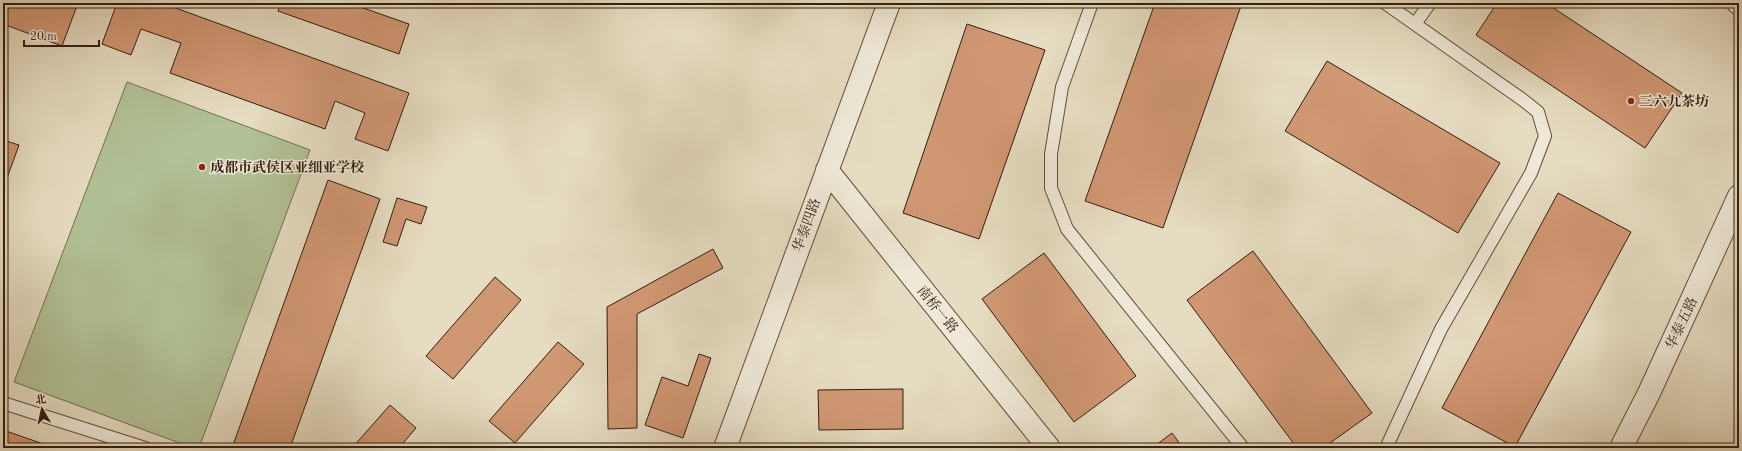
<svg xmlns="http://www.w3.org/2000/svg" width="1742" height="451" font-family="'Old Standard TT','Noto Serif SC',serif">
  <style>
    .green { fill: #b2c196; stroke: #727052 }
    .building { fill: #d09773; stroke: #321e0e }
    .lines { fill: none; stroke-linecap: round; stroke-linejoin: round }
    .lane-casing { stroke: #5f4e3b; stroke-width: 14 }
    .street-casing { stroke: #5f4e3b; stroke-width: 24 }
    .lane { stroke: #efe8d7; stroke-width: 12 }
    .street { stroke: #efe8d7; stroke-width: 22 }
    .poi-dot { fill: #8f2418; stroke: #efe8d7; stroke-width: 1.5 }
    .labels { text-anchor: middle; stroke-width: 3; stroke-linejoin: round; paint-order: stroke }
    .poi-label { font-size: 14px; font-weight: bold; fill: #321e0e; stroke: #efe8d7; text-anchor: start }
    .street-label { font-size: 14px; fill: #321e0e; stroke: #efe8d7 }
  </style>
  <rect width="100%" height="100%" fill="#e6dcc1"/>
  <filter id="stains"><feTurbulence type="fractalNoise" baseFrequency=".005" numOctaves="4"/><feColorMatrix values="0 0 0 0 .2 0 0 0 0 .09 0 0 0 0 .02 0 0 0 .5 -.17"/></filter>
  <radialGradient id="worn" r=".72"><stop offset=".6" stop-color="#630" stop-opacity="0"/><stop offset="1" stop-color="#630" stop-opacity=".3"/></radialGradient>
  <path class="green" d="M 127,82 L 310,150 L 199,448 L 193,448 L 14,382 Z"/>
  <path class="building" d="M 4,3 L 78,3 L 62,46 L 3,24 Z
    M 117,3 L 162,3 L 409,93 L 388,151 L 355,139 L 365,113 L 335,101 L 325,129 L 170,73 L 181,43 L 141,29 L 131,55 L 102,44 Z
    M 281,3 L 349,3 L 409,24 L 399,54 L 278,11 Z
    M 1155,3 L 1242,3 L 1163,228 L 1085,201 Z
    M 1497,3 L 1546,3 L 1682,93 L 1645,148 L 1476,35 Z
    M 967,24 L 1045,50 L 979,239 L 903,213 Z
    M 1327,61 L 1500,163 L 1458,233 L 1285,131 Z
    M 3,140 L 19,145 L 3,189 Z
    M 328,180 L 380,199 L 290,448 L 232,448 Z
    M 1558,193 L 1631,232 L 1515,447 L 1442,408 Z
    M 397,198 L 427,207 L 421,224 L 406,219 L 397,246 L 383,242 Z
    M 713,249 L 723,268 L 637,314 L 637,428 L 608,429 L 607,307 Z
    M 1253,251 L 1372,413 L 1323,448 L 1297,448 L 1187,300 Z
    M 1044,253 L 1136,376 L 1074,422 L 982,299 Z
    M 495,277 L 521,300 L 453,379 L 426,356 Z
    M 558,342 L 584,364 L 515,443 L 489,421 Z
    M 699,354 L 711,358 L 683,438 L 645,425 L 662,377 L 688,386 Z
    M 903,389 L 903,429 L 819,430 L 818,390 Z
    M 390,405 L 416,428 L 399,448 L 352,448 Z
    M 3,430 L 55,448 L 3,448 Z
    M 1172,433 L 1183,448 L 1152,448 Z"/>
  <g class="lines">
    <defs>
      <path id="lane" d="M 1092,3 L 1062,87 L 1051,154 L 1051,188 L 1067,229 L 1243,448
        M 1385,3 L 1523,100 L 1538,112 L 1545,136 L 1531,173 L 1441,329 L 1386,448
        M 1415,24 L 1430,3
        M 3,403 L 145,448"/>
      <path id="street" d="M 1738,3 L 1739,3
        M 827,170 L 1049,448
        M 725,448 L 889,3
        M 1621,448 L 1649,393 L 1739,196"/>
    </defs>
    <use href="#lane" class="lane-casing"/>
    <use href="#street" class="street-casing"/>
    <use href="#lane" class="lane"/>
    <use href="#street" class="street"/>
  </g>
  <g class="poi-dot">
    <circle cx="1631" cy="101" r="4"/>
    <circle cx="202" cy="167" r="4"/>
  </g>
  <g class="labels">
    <g class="poi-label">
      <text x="1639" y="106">三六九茶坊</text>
      <text x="210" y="172">成都市武侯区亚细亚学校</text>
    </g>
    <g class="street-label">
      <text transform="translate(806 225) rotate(-70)" y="5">华泰四路</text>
      <text transform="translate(938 309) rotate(51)" y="5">南桥一路</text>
      <text transform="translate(1681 323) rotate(-65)" y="5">华泰五路</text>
    </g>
  </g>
  <rect width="1742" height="451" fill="none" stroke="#e6dcc1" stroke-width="16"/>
  <rect x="4" y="4" width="1734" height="443" fill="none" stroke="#321e0e" stroke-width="2"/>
  <rect x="8" y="8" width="1726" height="435" fill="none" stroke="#321e0e"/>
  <g transform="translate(42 409) rotate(351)" stroke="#efe8d7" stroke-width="3" paint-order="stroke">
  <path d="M0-3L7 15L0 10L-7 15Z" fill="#321e0e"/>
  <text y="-6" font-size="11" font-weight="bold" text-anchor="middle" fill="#321e0e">北</text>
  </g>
  <path d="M24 40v6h75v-6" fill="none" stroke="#321e0e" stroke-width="2"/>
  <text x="30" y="40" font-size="12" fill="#321e0e" stroke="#efe8d7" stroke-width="3" paint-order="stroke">20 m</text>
  <rect width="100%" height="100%" filter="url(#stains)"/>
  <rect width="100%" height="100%" fill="url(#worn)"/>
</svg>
